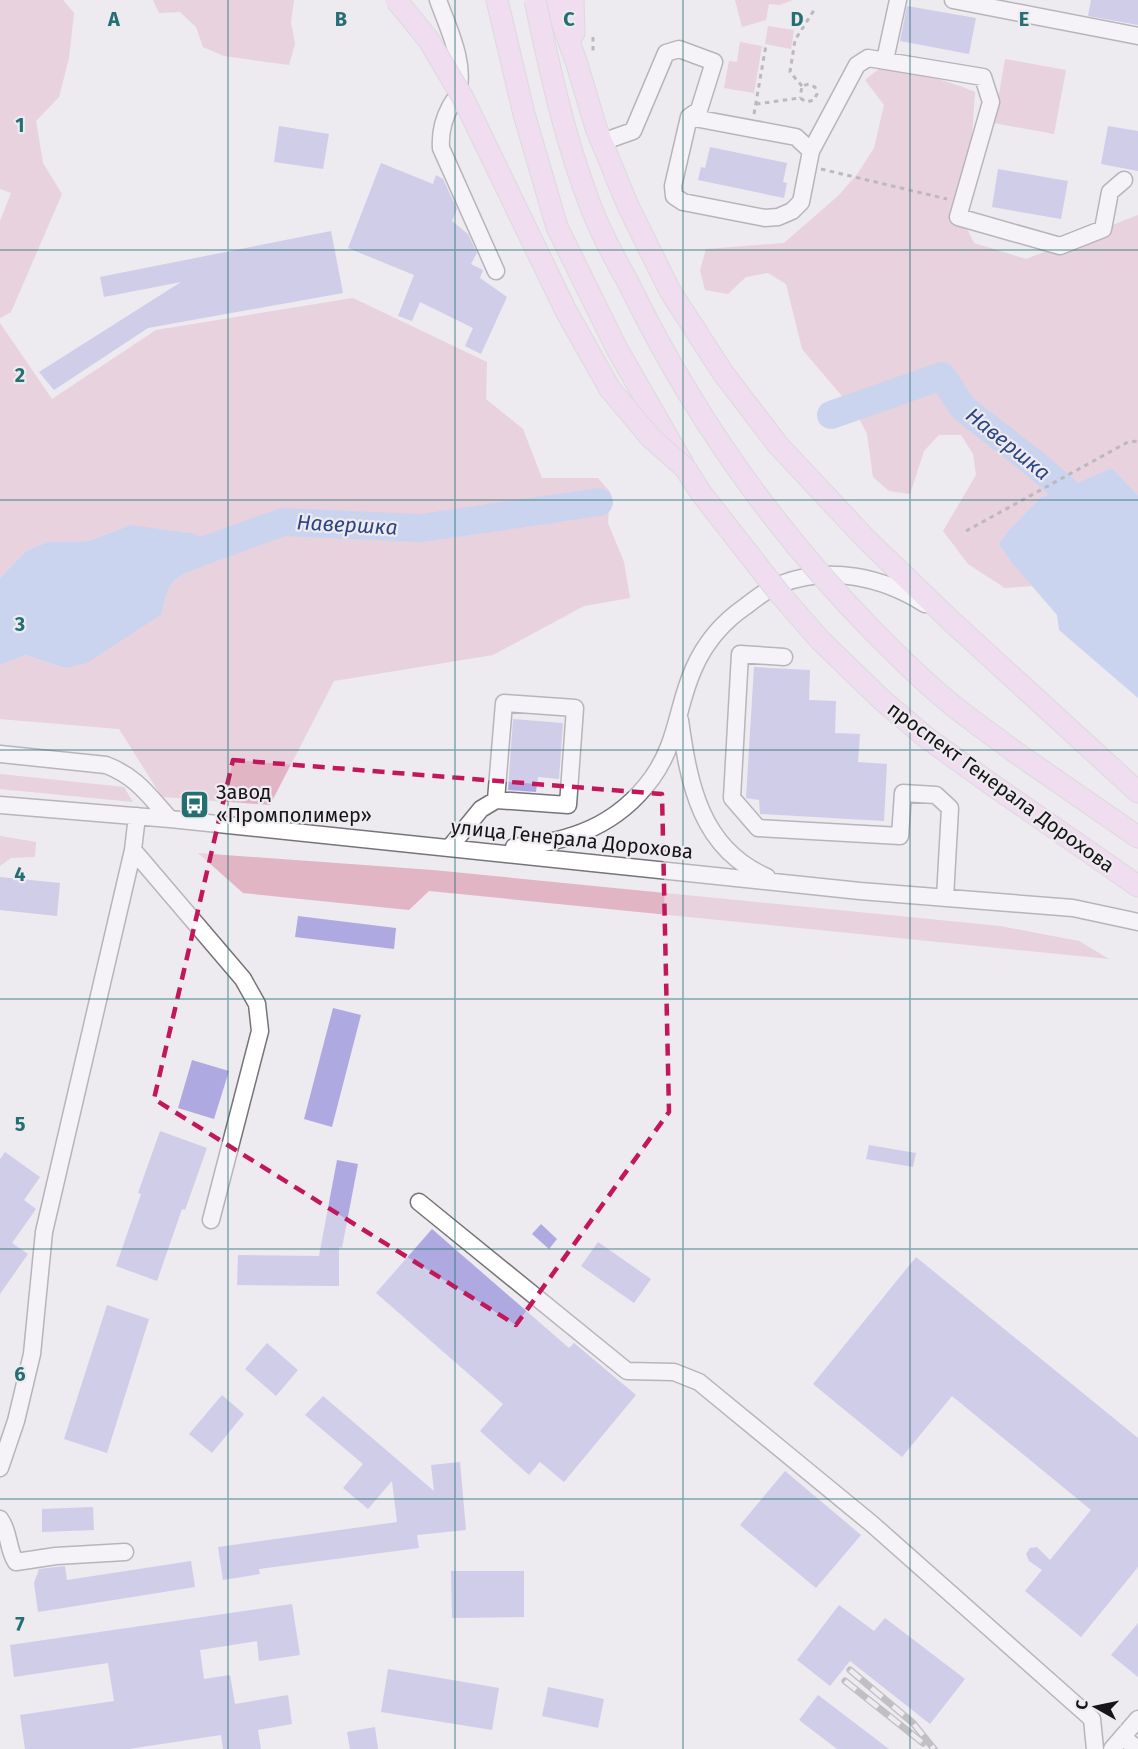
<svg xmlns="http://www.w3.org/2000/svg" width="1138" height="1749" font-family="'Fira Sans',sans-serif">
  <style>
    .green { fill: #e2b5c5 }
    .water { fill: #a2baed }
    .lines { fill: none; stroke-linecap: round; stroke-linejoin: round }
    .river { stroke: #a2baed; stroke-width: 28 }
    .building { fill: #aeaae1 }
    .minor-casing { stroke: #777479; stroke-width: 19 }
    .major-casing { stroke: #c7c7c7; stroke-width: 23 }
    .path { stroke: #807e82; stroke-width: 3; stroke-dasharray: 4.5 4.5; stroke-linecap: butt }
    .minor { stroke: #fff; stroke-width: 16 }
    .major { stroke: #f4cfee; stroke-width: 21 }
    .rail-casing { stroke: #8c8a8e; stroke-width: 7 }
    .rail { stroke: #edeaf0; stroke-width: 4.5; stroke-dasharray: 14; stroke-linecap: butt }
    .major-bridge-casing { stroke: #c7c7c7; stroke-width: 23; stroke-linecap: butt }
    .major-bridge { stroke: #f4cfee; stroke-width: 21 }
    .marked { fill: none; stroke: #c2185b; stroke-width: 4.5; stroke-dasharray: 12 8; stroke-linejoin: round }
    .grid { fill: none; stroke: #246f72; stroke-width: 1.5; stroke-opacity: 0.55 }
    .labels { text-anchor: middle; stroke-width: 4.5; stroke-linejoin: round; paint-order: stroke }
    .street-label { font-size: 20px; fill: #151416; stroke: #edeaf0 }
    .poi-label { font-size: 20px; fill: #151416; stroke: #edeaf0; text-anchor: start }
    .water-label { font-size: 21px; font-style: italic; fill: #2c4583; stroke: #edeaf0 }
    .grid-label { font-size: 20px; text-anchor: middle; font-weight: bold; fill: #246f72; stroke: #edeaf0; stroke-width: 4.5; stroke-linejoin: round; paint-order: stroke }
  </style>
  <rect width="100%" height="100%" fill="#edeaf0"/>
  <path class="green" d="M 0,0 L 63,0 L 74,13 L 69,58 L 59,97 L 36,121 L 43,163 L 62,194 L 11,312 L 0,318 L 0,221 L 11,193 L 0,189 Z
    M 153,0 L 294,0 L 291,22 L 295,44 L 289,65 L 224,56 L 203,47 L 196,27 L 180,12 L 159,13 Z
    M 735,0 L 793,0 L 780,5 L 769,4 L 766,20 L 742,27 Z
    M 768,26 L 794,30 L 791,49 L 765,44 Z
    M 740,42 L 762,46 L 754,93 L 724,88 L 729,61 L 737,62 Z
    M 1005,59 L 1066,70 L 1054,134 L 994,123 Z
    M 880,68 C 914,71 943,79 975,92 L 966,227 L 974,243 L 1026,259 L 1138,215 L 1138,495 L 1112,468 L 1040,498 L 1007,532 L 999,544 L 1032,586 L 1005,588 L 968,564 L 943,531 L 976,475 L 973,454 L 961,435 L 939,435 L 924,451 L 910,494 L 889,491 L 873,477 L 867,434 L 857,414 L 802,349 L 786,284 L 768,273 L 746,277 L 728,294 L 705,290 L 700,270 L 706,249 L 784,243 L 839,195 L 858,173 L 874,148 L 884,105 L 865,80 Z
    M 353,298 L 487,362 L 486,399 L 523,429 L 542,478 L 598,478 L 610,492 L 608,523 L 624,562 L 630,598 L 584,606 L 493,655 L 334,681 L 270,805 L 162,797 L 119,729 L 0,719 L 0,665 L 25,655 L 65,668 L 162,614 C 168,582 172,577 203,567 L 130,525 L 89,541 L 47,542 L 26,551 L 0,578 L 0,323 L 52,399 L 156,330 Z
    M 0,774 L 124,787 L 133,802 L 0,789 Z
    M 0,836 L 36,842 L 35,857 L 11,858 L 0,866 Z
    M 198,853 L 433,870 L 1000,926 L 1079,941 L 1109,959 L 429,891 L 409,910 L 243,893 Z"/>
  <path class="water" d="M 1112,468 L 1138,495 L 1138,698 L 1059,630 L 1057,615 L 1013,564 L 999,544 L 1007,532 L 1040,498 Z
    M 130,525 L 196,534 L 213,548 L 203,567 C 172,577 168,582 162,614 L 87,663 L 65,668 L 25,655 L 0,665 L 0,578 L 26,551 L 47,542 L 89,541 Z"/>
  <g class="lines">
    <path class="river" d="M 831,415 L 942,376 L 963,408 L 1031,461 L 1063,488 L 1138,565
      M 175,561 L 283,522 L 421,528 L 599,502"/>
  </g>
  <path class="building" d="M 1091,0 L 1138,0 L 1138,25 L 1088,16 Z
    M 907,6 L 976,18 L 969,54 L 900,41 Z
    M 279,126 L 329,134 L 323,169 L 274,162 Z
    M 1108,126 L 1138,131 L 1138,171 L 1101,164 Z
    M 710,147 L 787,163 L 783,182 L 787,183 L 784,198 L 698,180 L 701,167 L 705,168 Z
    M 381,163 L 433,184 L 436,175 L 443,179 L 457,209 L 452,221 L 468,234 L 477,253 L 471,264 L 483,270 L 480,278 L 507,297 L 481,354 L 465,346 L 473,328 L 420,302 L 412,321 L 398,316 L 414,275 L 348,248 Z
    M 998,169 L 1068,181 L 1061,219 L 992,207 Z
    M 331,231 L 343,293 L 148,328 L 54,390 L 39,372 L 181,282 L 104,297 L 100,277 Z
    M 754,667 L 810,670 L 809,700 L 836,701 L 835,733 L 860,734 L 858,762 L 887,764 L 884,821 L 760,814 L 759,800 L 746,798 Z
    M 513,719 L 563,723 L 559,779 L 538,777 L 536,792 L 508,790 Z
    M 0,877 L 60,883 L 57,916 L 0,910 Z
    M 298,916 L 396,928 L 394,949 L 295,937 Z
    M 333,1008 L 361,1015 L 332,1127 L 304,1119 Z
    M 192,1060 L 229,1071 L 214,1119 L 178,1108 Z
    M 160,1131 L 207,1148 L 185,1210 L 182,1209 L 157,1281 L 116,1266 L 141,1194 L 138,1193 Z
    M 869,1145 L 916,1153 L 913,1167 L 866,1159 Z
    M 5,1152 L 40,1177 L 24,1200 L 36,1209 L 12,1243 L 28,1254 L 0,1294 L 0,1159 Z
    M 337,1160 L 358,1164 L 342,1248 L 339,1247 L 339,1286 L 237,1285 L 238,1255 L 319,1256 Z
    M 541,1224 L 557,1239 L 549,1249 L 532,1234 Z
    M 432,1229 L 569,1348 L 574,1343 L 636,1395 L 564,1482 L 540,1462 L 529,1475 L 480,1431 L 503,1404 L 376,1293 Z
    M 598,1242 L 651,1279 L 634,1303 L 581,1266 Z
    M 916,1257 L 1138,1438 L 1138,1567 L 1081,1637 L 1025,1591 L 1042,1570 L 1029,1561 L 1026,1554 L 1030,1548 L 1037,1547 L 1050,1560 L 1091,1510 L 952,1396 L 902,1457 L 813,1384 Z
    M 107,1305 L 149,1319 L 107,1453 L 64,1439 Z
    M 267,1343 L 298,1370 L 276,1396 L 245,1369 Z
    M 222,1395 L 244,1414 L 212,1453 L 189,1434 Z
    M 323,1396 L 434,1491 L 431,1465 L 460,1462 L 466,1530 L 417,1535 L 419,1548 L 259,1569 L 260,1574 L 223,1580 L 218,1547 L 397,1522 L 392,1481 L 368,1509 L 343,1488 L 363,1464 L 305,1415 Z
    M 785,1471 L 861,1535 L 816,1588 L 740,1525 Z
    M 93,1507 L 94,1530 L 42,1532 L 42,1509 Z
    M 191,1561 L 195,1587 L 38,1612 L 34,1583 L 39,1569 L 65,1566 L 67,1580 Z
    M 451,1571 L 524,1571 L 524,1617 L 452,1618 Z
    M 292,1604 L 300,1655 L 259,1661 L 257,1641 L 200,1650 L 204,1679 L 230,1675 L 235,1704 L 288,1695 L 292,1724 L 258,1730 L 261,1749 L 223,1749 L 221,1735 L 129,1749 L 25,1749 L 20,1715 L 114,1701 L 108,1663 L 14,1677 L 10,1645 Z
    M 839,1605 L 874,1631 L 885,1618 L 965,1679 L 930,1724 L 850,1661 L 830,1686 L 797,1660 Z
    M 1138,1623 L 1138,1677 L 1111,1655 Z
    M 388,1669 L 499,1688 L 492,1730 L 381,1712 Z
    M 548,1687 L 604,1699 L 598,1728 L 542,1716 Z
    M 818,1695 L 889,1749 L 837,1749 L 799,1720 Z
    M 375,1727 L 378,1749 L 350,1749 L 347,1732 Z"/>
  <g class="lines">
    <defs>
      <path id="minor" d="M 438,0 C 448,28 467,65 457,95 C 455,100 452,103 450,107 C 443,120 440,133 441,148 L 496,271
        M 953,0 L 1138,36
        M 885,60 L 898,0
        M 689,117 L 796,137 L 811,151
        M 602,142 L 633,131 L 666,53 L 679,49 L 714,62 L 699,110 L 689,117 L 673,186 L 674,196 L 683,202 L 765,218 L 778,217 L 792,211 L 801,202 L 811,151 L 857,65 L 868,58 L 983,77 L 991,102 L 958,217 L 1060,246 L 1103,229 L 1110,192 L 1124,180
        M 784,657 L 740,654 L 732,798 L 758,828 L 900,836 L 903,793 L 936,795 L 950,808 L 945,898
        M 680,720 C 689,785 701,849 767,877
        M 0,754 L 106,765 C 137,777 148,795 170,819
        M 0,805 L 170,819 L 860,891 L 1073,908 L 1138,922
        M 450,847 L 481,809 L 496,800 L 568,805 L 575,708 L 504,703 L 496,800
        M 514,847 C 570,842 617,826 652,778 C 678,742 677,705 694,668 C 705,643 724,621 746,606 C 756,598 769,588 781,584 C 829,565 883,577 925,604
        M 133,850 L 243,979 L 257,1004 L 260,1031 L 211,1220
        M 419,1202 L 627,1371 L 674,1372 L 699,1382 L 872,1524 L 1092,1719 L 1095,1749
        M 0,1468 L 16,1421 L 32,1354 L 44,1232 L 133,850 L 137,816
        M 0,1519 C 10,1532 7,1549 16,1562 L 56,1556 L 125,1552
        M 1123,1737 L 1137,1749
        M 1112,1749 L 1138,1719"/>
      <path id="major" d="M 497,0 L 524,114 L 557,227 L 617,349 L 683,464
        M 554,0 L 577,64 L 596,128 L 628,206 L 670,291 L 723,373 L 778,445 L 866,539 L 950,620 L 1138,792
        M 573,0 L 574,33
        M 1015,752 L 1138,837
        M 991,784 L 1138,886"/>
    </defs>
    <use href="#minor" class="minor-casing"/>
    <use href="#major" class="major-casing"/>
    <path class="path" d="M 593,37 L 593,51
      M 802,86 L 790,72 L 795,40 L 816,7
      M 756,104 L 800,98 L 806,102 L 814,100 L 817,94 L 815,87 L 809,84 L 802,86 L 800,98
      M 754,114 L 766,45
      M 821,169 L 947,199
      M 966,531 L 1128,442 L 1138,441"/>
    <use href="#minor" class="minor"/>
    <use href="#major" class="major"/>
    <defs>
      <path id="rail" d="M 850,1670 L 913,1723 L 934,1749
        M 845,1681 L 923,1743"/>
    </defs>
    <use href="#rail" class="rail-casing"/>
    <use href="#rail" class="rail"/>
    <defs>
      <path id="major-bridge" d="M 396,0 L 428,39 L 463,98 L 566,311 L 610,389 L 650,437 L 685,468 L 701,493 L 779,593 L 820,640 L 882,700 L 927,738 L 991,784
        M 535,0 C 550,71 566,145 593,212 C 603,239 619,265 632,290 C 694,417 776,532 875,633 C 901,659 927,685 956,708 C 975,723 995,737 1015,752"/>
    </defs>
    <use href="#major-bridge" class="major-bridge-casing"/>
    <use href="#major-bridge" class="major-bridge"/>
  </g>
  <path d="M0 0H1138V1749H0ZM 233,760 L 662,794 L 669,1112 L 516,1325 L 154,1099 Z" fill="#edeaf0" fill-opacity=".55" fill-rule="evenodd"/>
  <path class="marked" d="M 233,760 L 662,794 L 669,1112 L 516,1325 L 154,1099 Z"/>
  <path class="grid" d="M 228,0 L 228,1749M 455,0 L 455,1749M 683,0 L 683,1749M 910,0 L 910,1749M 0,250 L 1138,250M 0,500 L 1138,500M 0,750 L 1138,750M 0,999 L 1138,999M 0,1249 L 1138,1249M 0,1499 L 1138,1499"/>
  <defs>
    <symbol id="bus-square" viewBox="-11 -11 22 22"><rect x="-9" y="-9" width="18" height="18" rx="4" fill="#246f72" stroke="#edeaf0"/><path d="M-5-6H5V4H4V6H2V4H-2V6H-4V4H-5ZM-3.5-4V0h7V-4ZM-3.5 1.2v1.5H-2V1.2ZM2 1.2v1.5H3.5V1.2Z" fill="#fff"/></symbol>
  </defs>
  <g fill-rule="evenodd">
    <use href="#bus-square" x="178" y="788" width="33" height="33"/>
  </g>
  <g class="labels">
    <g class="street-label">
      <text transform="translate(1001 787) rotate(36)" y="7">проспект Генерала Дорохова</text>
      <text transform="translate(572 839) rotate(6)" y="7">улица Генерала Дорохова</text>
    </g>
    <g class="poi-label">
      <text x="216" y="799">Завод<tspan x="216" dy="23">«Промполимер»</tspan></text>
    </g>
    <g class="water-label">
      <text transform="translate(1008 444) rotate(39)" y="7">Навершка</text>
      <text transform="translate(347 525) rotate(3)" y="7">Навершка</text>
    </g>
  </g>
  <g class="grid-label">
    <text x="114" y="26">A</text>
    <text x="341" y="26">B</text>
    <text x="569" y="26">C</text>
    <text x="797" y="26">D</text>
    <text x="1024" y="26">E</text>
    <text x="20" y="132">1</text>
    <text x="20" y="382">2</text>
    <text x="20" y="631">3</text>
    <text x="20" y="881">4</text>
    <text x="20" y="1131">5</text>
    <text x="20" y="1381">6</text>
    <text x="20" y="1631">7</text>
  </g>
  <g transform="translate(1096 1707) rotate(279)" stroke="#edeaf0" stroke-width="4.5" paint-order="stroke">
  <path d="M0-4.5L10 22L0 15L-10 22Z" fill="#151416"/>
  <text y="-9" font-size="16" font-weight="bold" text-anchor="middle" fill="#151416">С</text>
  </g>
</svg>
